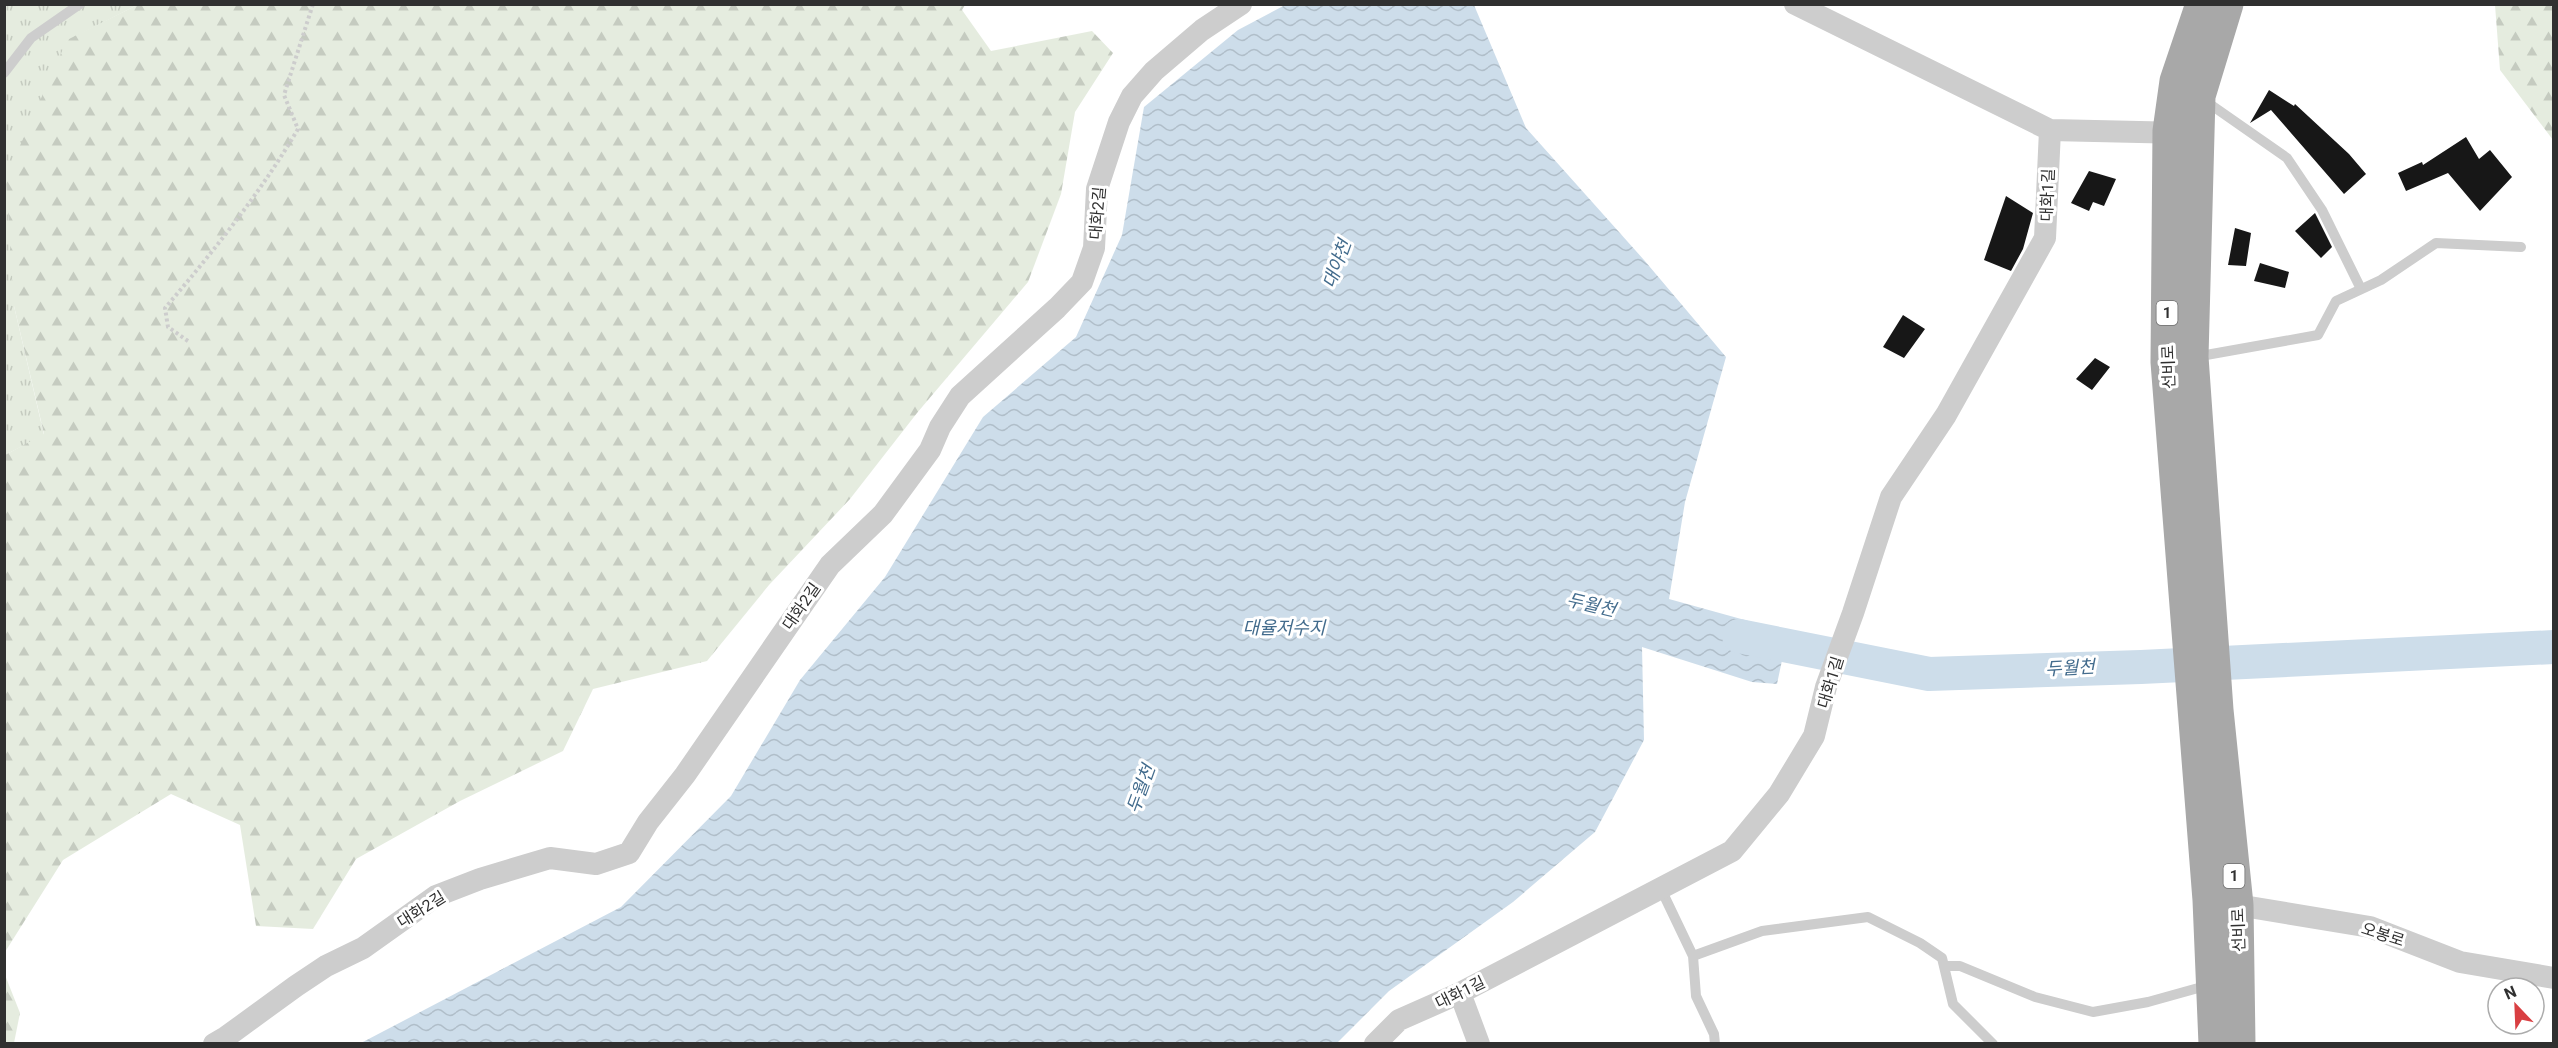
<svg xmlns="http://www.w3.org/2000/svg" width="2558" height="1048" font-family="Roboto,'Noto Sans KR',sans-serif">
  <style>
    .grass { fill: url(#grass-tufts) }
    .forest { fill: url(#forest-firs) }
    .water { fill: url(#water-waves) }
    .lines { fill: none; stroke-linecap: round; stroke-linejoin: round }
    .river { stroke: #cdddea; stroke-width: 34 }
    .building { fill: #171717 }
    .path { stroke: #cdcdcd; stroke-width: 4; stroke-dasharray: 3 3; stroke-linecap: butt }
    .service { stroke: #cdcdcd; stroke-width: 10 }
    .minor { stroke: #cdcdcd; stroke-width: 22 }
    .primary { stroke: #a8a8a8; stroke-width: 33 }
    .labels { text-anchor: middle; stroke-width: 6; stroke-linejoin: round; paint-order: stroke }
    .shield { fill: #fff; stroke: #6e6e6e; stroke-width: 1.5 }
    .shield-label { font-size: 15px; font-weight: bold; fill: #303030 }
    .street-label { font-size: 16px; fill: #303030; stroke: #fff }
    .water-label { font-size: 18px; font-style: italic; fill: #436c8d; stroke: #fff }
  </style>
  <defs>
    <pattern id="grass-tufts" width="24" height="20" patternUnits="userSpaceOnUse" patternTransform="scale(1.5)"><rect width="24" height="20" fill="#e5ecdf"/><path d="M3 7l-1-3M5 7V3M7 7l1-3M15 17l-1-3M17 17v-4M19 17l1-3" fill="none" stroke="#c5cbc0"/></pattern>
    <pattern id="forest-firs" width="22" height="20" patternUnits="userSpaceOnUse" patternTransform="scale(1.5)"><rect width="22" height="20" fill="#e5ecdf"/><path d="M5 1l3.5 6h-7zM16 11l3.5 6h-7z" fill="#c5cbc0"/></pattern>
    <pattern id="water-waves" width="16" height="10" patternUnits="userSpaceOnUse" patternTransform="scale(1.5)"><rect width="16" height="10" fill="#cdddea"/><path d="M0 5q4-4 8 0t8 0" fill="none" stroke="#b0bec9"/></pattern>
  </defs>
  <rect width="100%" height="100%" fill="#fff"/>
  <path class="grass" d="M 5,5 L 137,5 L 67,41 L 14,306 L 44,435 L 5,455 Z"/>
  <path class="forest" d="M 137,5 L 965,5 L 962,10 L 991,51 L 1092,31 L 1113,53 L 1075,112 L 1061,194 L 1028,282 L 917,413 L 850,499 L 769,585 L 707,661 L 593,689 L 563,751 L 460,801 L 356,859 L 313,929 L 256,926 L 240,825 L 171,794 L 63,860 L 5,952 L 5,455 L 44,434 L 14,306 L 6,177 L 67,40 Z
    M 2495,5 L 2553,5 L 2553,140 L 2500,70 Z
    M 5,975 L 20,1013 L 14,1043 L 5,1043 Z"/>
  <path class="water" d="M 1287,4 L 1474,5 L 1526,128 L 1644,260 L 1726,357 L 1685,502 L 1669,599 L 1788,632 L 1777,684 L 1752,682 L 1642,647 L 1644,740 L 1595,832 L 1513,902 L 1389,991 L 1337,1043 L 361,1043 L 621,907 L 731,796 L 800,680 L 885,577 L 983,417 L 1076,337 L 1122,235 L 1144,107 L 1238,30 Z"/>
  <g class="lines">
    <path class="river" d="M 1739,636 L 1929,674 L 2141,667 L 2554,647"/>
  </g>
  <path class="building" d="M 2269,90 L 2294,106 L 2295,104 L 2349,154 L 2366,174 L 2344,194 L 2271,110 L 2250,123 Z
    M 2466,137 L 2479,159 L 2490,150 L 2512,177 L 2480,211 L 2448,173 L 2406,191 L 2398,173 L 2422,162 L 2423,165 Z
    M 2089,171 L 2116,179 L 2104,206 L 2093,202 L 2089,211 L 2071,203 Z
    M 2006,196 L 2033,213 L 2023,249 L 2011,271 L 1984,260 Z
    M 2315,213 L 2332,247 L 2321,258 L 2295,231 Z
    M 2235,228 L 2251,233 L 2246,266 L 2228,265 Z
    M 2260,263 L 2289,272 L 2285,288 L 2254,281 Z
    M 1903,315 L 1925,329 L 1904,358 L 1883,347 Z
    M 2095,358 L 2110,367 L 2092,390 L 2076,379 Z"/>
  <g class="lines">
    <path class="path" d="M 188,341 L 168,327 L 165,308 C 213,252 261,192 298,129 L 284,95 L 313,4"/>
    <path class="service" d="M 4,73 L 31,38 L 80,4
      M 2204,100 L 2287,158 L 2322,210 L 2361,289
      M 2195,357 L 2318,335 L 2336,301 L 2381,280 L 2436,243 L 2521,247
      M 1660,887 L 1693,956 L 1696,996 L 1714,1034 L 1715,1044
      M 1693,956 L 1762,931 L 1868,917 L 1920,943 L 1942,958 L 1953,1004 L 1993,1044
      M 1944,966 L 1960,966 L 2035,997 L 2093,1012 L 2148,1002 L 2209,985"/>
    <path class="minor" d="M 1795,4 L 2050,130 L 2184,133
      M 2225,903 L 2370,927 L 2460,962 L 2554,978
      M 1460,993 L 1479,1044
      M 214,1044 L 226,1037 L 296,986 L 326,966 L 363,948 L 436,896 L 480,879 L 550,858 L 596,864 L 629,853 L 648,822 L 685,775 L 830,565 L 883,514 L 930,450 L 940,427 L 960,396 L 1057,308 L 1082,282 L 1094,248 L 1097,189 L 1119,122 L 1132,96 L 1154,71 L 1202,30 L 1241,4
      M 1375,1044 L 1399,1020 L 1460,993 L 1732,851 L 1779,794 L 1814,736 L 1826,687 L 1853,613 L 1891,497 L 1946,415 L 2045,238 L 2050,130"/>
    <path class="primary" d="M 2202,4 L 2176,81 L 2169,131 L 2167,362 L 2209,900 L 2215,1044
      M 2227,4 L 2199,96 L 2192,357 L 2217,710 L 2237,905 L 2239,1044"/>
  </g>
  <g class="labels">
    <g class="shield">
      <rect x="2156.5" y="301" width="21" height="24" rx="4.5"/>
      <rect x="2223.5" y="864" width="21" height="24" rx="4.5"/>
    </g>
    <g class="shield-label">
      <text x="2167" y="318">1</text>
      <text x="2234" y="881">1</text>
    </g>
    <g class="street-label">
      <text transform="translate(2047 195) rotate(-88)" y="6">대화1길</text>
      <text transform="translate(1097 213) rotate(-85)" y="6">대화2길</text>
      <text transform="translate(2168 367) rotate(-92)" y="6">선비로</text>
      <text transform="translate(801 606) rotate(-55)" y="6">대화2길</text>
      <text transform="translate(1830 682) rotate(-73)" y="6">대화1길</text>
      <text transform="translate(421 909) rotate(-32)" y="6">대화2길</text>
      <text transform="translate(2238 930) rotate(-92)" y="6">선비로</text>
      <text transform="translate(2383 934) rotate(18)" y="6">오봉로</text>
      <text transform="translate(1460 992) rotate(-26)" y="6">대화1길</text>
    </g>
    <g class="water-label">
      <text transform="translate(1337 264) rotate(-70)" y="6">대야천</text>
      <text transform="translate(1591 605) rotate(13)" y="6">두월천</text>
      <text x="1284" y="634">대율저수지</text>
      <text transform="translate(2070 668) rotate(-3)" y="6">두월천</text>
      <text transform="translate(1141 789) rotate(-70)" y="6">두월천</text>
    </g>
  </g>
  <rect width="2558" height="1048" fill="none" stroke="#303030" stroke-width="12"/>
  <g transform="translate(2516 1006) rotate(337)"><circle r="28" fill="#ffffff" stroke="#acacac" stroke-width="1.5"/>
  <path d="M0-4.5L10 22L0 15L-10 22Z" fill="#d93f42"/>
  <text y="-9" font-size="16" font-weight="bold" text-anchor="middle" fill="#303030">N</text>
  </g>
</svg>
